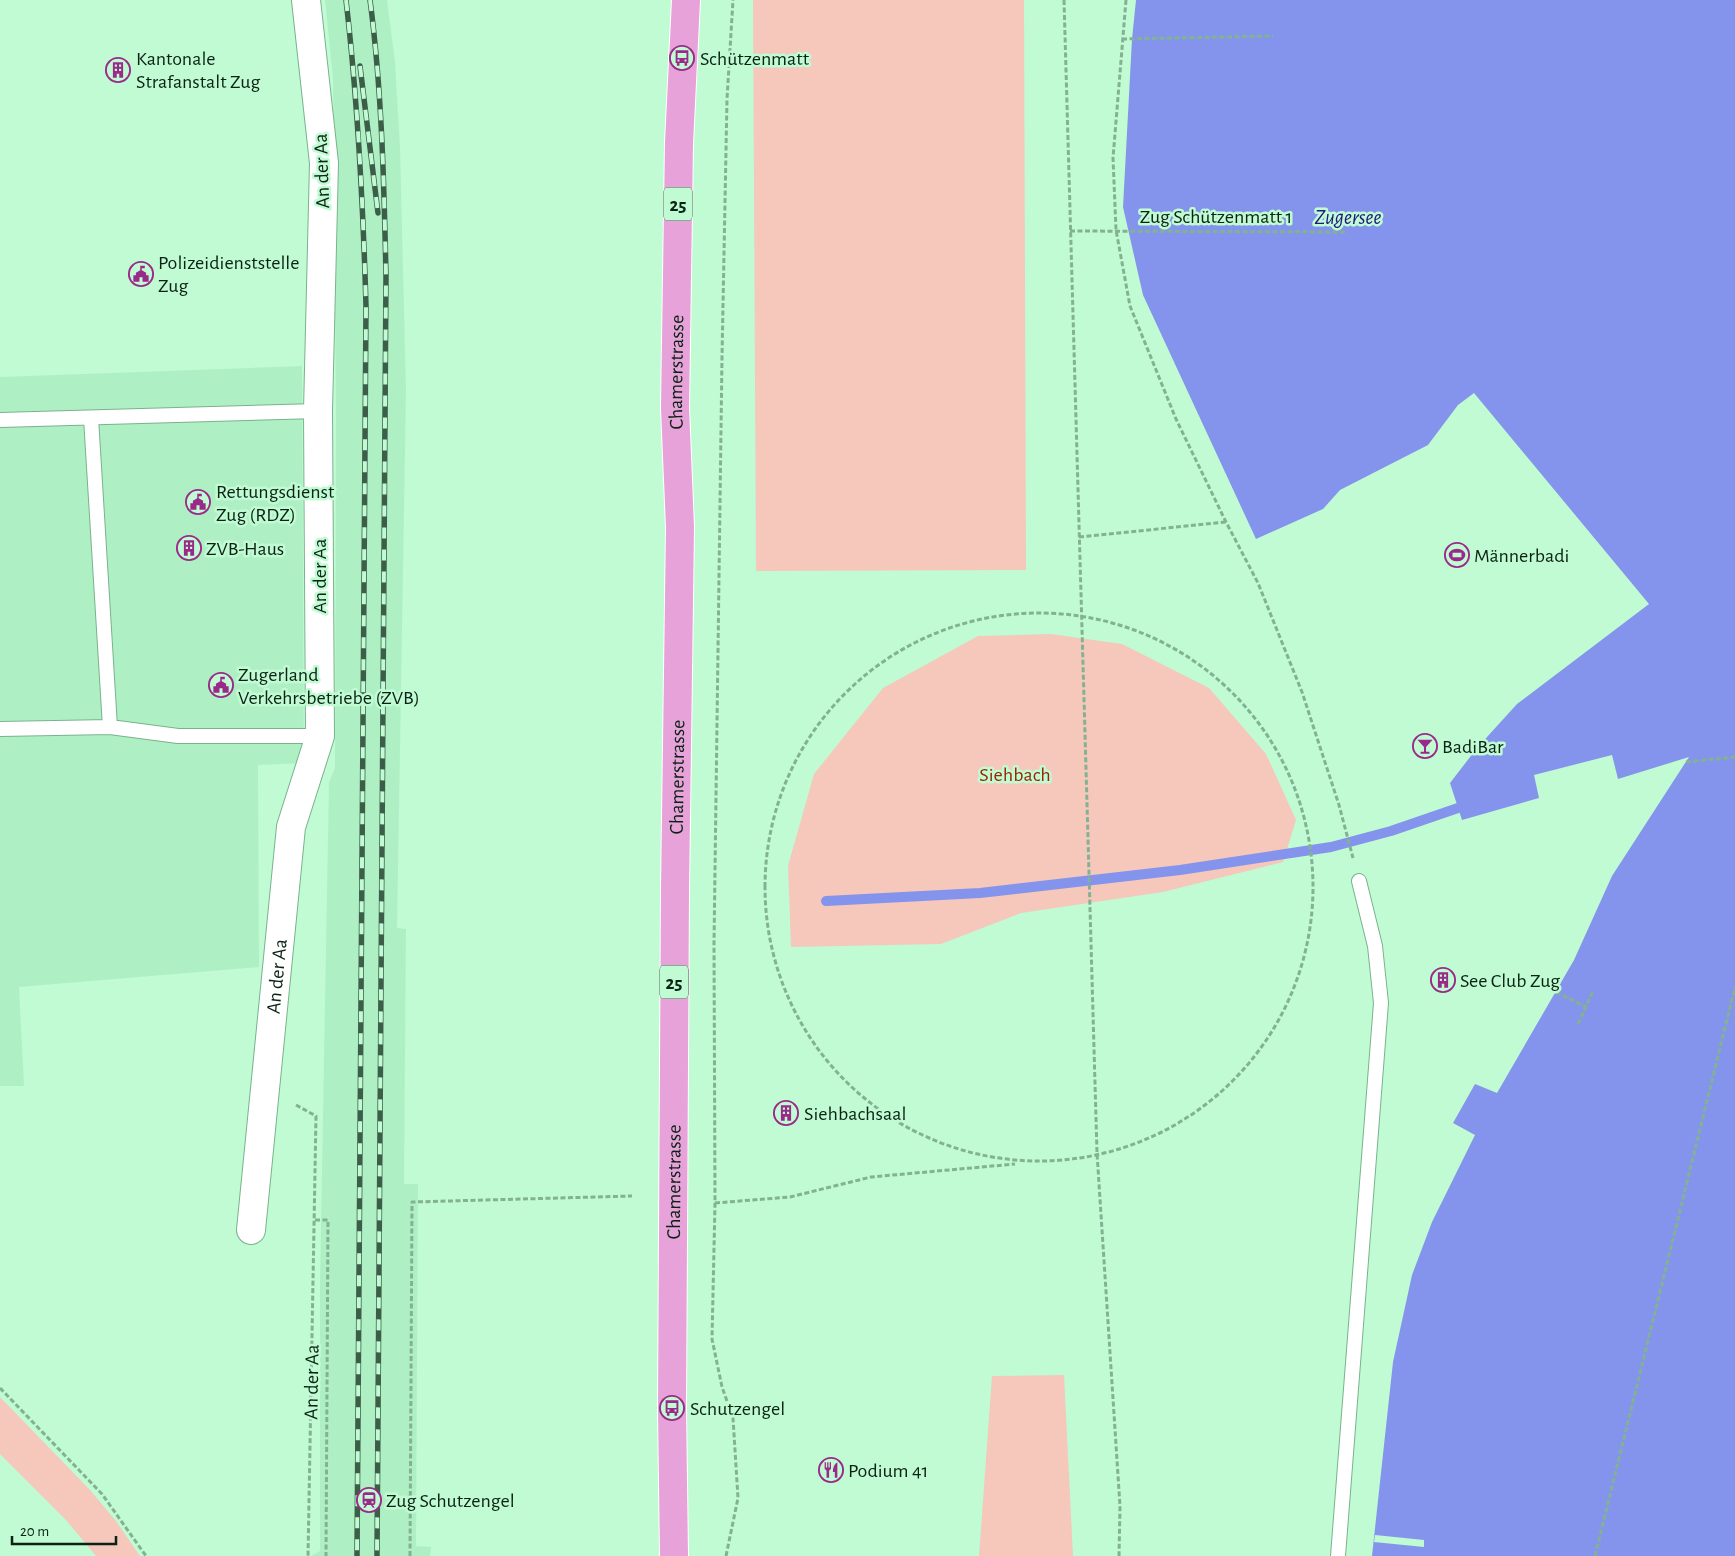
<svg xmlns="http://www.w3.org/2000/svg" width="1735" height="1556" font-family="'Alegreya Sans',sans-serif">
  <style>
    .built { fill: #aef0c4 }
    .green { fill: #f6c7bb }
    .water { fill: #8494ec }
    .pier { fill: #c0fbd3 }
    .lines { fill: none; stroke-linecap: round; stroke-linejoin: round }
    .stream { stroke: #8494ec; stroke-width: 10 }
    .lane-casing { stroke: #7ab28d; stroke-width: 16 }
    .street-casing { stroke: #7ab28d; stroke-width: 30 }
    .primary-casing { stroke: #fff; stroke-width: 30 }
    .path { stroke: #83b293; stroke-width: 3; stroke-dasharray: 5 2.5; stroke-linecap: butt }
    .lane { stroke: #fff; stroke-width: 14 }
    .street { stroke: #fff; stroke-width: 28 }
    .primary { stroke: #e6a2d9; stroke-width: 28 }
    .rail-casing { stroke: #3c5d48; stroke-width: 5.5 }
    .rail { stroke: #c0fbd3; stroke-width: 4; stroke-dasharray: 11; stroke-linecap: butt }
    .labels { text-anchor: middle; stroke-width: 5; stroke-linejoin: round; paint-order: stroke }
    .shield { fill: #c0fbd3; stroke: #41634d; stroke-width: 1 }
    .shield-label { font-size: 19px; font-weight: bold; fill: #0b2214 }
    .poi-label { font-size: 20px; fill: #0b2214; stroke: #c0fbd3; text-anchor: start }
    .street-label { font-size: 20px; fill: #0b2214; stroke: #c0fbd3 }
    .park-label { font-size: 20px; fill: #9c2400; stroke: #c0fbd3 }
    .water-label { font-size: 21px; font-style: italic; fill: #20187e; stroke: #c0fbd3 }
  </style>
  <rect width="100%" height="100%" fill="#c0fbd3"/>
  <path class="built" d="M 325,0 L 387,0 L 395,62 L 400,148 L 406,391 L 397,928 L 406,929 L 404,1184 L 418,1184 L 416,1546 L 431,1547 L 430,1556 L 311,1556 L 320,1551 L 320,1282 L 329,782 L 335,768 L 336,414 L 333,79 Z
    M 302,366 L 304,763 L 258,765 L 259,967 L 19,987 L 24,1086 L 0,1086 L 0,377 Z"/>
  <path class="green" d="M 753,0 L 1024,0 L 1026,570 L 756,571 Z
    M 1051,634 L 1122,644 L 1209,688 L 1266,754 L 1296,820 L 1283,862 L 1163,892 L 1021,913 L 941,944 L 791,947 L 788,866 L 814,774 L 883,688 L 978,636 Z
    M 1064,1375 L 1073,1556 L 979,1556 L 992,1376 Z
    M 0,1397 L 90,1490 L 116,1521 L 140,1556 L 96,1556 L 66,1520 L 0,1454 Z"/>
  <path class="water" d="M 1136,0 L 1735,0 L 1735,1556 L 1372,1556 L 1393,1362 L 1412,1275 L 1432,1222 L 1475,1135 L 1453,1123 L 1475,1084 L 1497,1093 L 1574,960 L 1612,876 L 1689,757 L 1618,779 L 1612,755 L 1534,775 L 1539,798 L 1462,820 L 1450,783 L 1477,748 L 1517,704 L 1649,604 L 1474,393 L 1458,405 L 1428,445 L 1340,490 L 1323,509 L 1256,539 L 1143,295 L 1123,207 L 1132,39 Z"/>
  <path class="pier" d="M 1375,1535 L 1424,1540 L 1424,1547 L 1374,1542 Z"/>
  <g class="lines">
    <path class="stream" d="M 826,901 L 980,893 L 1180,870 L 1331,847 L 1391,831 L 1458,808"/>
    <defs>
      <path id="lane" d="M 0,420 L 318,411
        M 110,727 L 178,736 L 320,736
        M 0,729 L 110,727 L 91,418
        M 1338,1556 L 1381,1003 L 1375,946 L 1359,881"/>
      <g id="street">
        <path id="s1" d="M 251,1230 L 291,827 L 320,736 L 318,411 L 324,163 L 306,0"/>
      </g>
      <g id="primary">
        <path id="s2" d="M 674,1556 L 672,1408 L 675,890 L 680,527 L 675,408 L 679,143 L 686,0"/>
      </g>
    </defs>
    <use href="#lane" class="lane-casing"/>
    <use href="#street" class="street-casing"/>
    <use href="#primary" class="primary-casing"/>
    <path class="path" d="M 1064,0 L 1097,1153 L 1120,1506 L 1119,1556
      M 1126,0 L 1113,158 L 1116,230 L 1130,306 L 1176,419 L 1226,522 L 1258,583 L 1302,692 L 1339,805 L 1353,858
      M 1122,39 L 1273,36
      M 1070,231 L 1346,232
      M 1079,537 L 1226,522
      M765 887a274 274 0 1 1 548 0a274 274 0 1 1-548 0Z
      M 1686,762 L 1735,757
      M 1556,992 L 1586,1007
      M 1578,1024 L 1593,991
      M 296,1105 L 316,1116 L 308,1556
      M 715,1203 L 790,1197 L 871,1177 L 1015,1164
      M 315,1220 L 328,1220 L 326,1556
      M 0,1388 L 102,1494 L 146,1556
      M 410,1556 L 412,1202 L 632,1196
      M 726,1556 L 738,1498 L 733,1418 L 722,1387 L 712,1339 L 715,1203 L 714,944 L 722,357 L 727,99 L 733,0
      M 1595,1556 L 1735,987"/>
    <use href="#lane" class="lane"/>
    <use href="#street" class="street"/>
    <use href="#primary" class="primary"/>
    <defs>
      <path id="rail" d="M 346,0 C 358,103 363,202 366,306 L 357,1556
        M 370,0 C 382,91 384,184 386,276 L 377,1556
        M 360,66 L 378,213"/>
    </defs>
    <use href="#rail" class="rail-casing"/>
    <use href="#rail" class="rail"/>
  </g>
  <defs>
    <symbol id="bus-ring" viewBox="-11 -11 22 22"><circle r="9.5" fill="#c0fbd3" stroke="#9a2a89" stroke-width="1.5"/><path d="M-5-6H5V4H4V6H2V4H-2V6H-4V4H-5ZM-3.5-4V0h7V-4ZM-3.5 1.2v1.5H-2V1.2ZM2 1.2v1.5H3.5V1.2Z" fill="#9a2a89"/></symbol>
    <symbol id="building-ring" viewBox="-11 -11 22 22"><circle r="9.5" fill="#c0fbd3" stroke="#9a2a89" stroke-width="1.5"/><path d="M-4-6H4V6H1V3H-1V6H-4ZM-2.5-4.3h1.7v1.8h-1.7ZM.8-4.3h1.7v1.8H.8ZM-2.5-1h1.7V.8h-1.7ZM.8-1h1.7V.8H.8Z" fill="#9a2a89"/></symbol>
    <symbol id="civic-ring" viewBox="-11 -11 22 22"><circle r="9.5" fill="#c0fbd3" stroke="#9a2a89" stroke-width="1.5"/><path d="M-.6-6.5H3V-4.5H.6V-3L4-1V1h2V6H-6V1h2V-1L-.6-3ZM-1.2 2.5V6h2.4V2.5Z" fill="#9a2a89"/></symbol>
    <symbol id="stadium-ring" viewBox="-11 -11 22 22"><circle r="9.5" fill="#c0fbd3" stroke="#9a2a89" stroke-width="1.5"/><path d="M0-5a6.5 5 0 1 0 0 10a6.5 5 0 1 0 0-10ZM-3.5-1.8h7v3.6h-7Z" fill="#9a2a89"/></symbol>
    <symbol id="bar-ring" viewBox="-11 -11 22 22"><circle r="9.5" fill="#c0fbd3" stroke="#9a2a89" stroke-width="1.5"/><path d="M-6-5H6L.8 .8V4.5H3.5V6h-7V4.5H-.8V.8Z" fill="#9a2a89"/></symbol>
    <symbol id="restaurant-ring" viewBox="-11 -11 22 22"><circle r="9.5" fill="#c0fbd3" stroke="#9a2a89" stroke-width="1.5"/><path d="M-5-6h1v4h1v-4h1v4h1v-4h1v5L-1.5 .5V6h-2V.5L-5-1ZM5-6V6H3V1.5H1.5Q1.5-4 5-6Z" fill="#9a2a89"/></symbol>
    <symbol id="station-ring" viewBox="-11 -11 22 22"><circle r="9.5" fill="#c0fbd3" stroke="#9a2a89" stroke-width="1.5"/><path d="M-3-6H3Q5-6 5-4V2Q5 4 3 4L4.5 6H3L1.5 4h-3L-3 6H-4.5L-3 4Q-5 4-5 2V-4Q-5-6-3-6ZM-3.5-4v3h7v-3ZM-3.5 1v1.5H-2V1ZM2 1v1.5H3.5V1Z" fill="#9a2a89"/></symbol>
  </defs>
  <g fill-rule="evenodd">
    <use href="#bus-ring" x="668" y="44" width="28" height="28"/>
    <use href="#building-ring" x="104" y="56" width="28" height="28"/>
    <use href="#civic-ring" x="127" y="260" width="28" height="28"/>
    <use href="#civic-ring" x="184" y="488" width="28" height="28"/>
    <use href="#building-ring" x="175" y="534" width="28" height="28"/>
    <use href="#stadium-ring" x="1443" y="541" width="28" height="28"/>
    <use href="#civic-ring" x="207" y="671" width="28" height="28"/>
    <use href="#bar-ring" x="1411" y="732" width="28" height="28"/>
    <use href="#building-ring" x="1429" y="966" width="28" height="28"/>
    <use href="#building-ring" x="772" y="1099" width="28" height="28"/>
    <use href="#bus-ring" x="658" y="1394" width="28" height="28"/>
    <use href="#restaurant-ring" x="817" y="1456" width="28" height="28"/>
    <use href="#station-ring" x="355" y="1486" width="28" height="28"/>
  </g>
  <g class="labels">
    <g class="shield">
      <rect x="664" y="187.5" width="28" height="33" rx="4"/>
      <rect x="660" y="965.5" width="28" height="33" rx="4"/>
    </g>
    <g class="shield-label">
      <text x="678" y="211">25</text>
      <text x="674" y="989">25</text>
    </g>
    <g class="poi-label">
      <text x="136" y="65">Kantonale<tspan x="136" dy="23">Strafanstalt Zug</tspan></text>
      <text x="700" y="65">Schützenmatt</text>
      <text x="158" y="269">Polizeidienststelle<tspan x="158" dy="23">Zug</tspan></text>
      <text x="216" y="498">Rettungsdienst<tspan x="216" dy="23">Zug (RDZ)</tspan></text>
      <text x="206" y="555">ZVB-Haus</text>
      <text x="1474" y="562">Männerbadi</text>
      <text x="238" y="681">Zugerland<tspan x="238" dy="23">Verkehrsbetriebe (ZVB)</tspan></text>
      <text x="1442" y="753">BadiBar</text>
      <text x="1460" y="987">See Club Zug</text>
      <text x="804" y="1120">Siehbachsaal</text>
      <text x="690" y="1415">Schutzengel</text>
      <text x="848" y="1477">Podium 41</text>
      <text x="386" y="1507">Zug Schutzengel</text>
    </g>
    <g class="street-label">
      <text transform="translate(321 171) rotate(-92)" y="7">An der Aa</text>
      <text x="1216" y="223">Zug Schützenmatt 1</text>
      <text dy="7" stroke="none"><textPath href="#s2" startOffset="1184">Chamerstrasse</textPath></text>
      <text transform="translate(319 576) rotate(-90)" y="7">An der Aa</text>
      <text dy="7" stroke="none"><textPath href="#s2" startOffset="779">Chamerstrasse</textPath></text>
      <text dy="7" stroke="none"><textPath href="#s1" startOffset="255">An der Aa</textPath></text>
      <text dy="7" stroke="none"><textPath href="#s2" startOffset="374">Chamerstrasse</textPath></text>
      <text transform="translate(311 1382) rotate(-89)" y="7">An der Aa</text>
    </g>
    <g class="park-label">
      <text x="1015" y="781">Siehbach</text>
    </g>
    <g class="water-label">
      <text x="1348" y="224">Zugersee</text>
    </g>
  </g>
  <path d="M12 1536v8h104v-8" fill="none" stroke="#0b2214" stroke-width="2.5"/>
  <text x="20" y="1536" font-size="15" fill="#0b2214" stroke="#c0fbd3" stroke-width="4" paint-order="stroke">20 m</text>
</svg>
